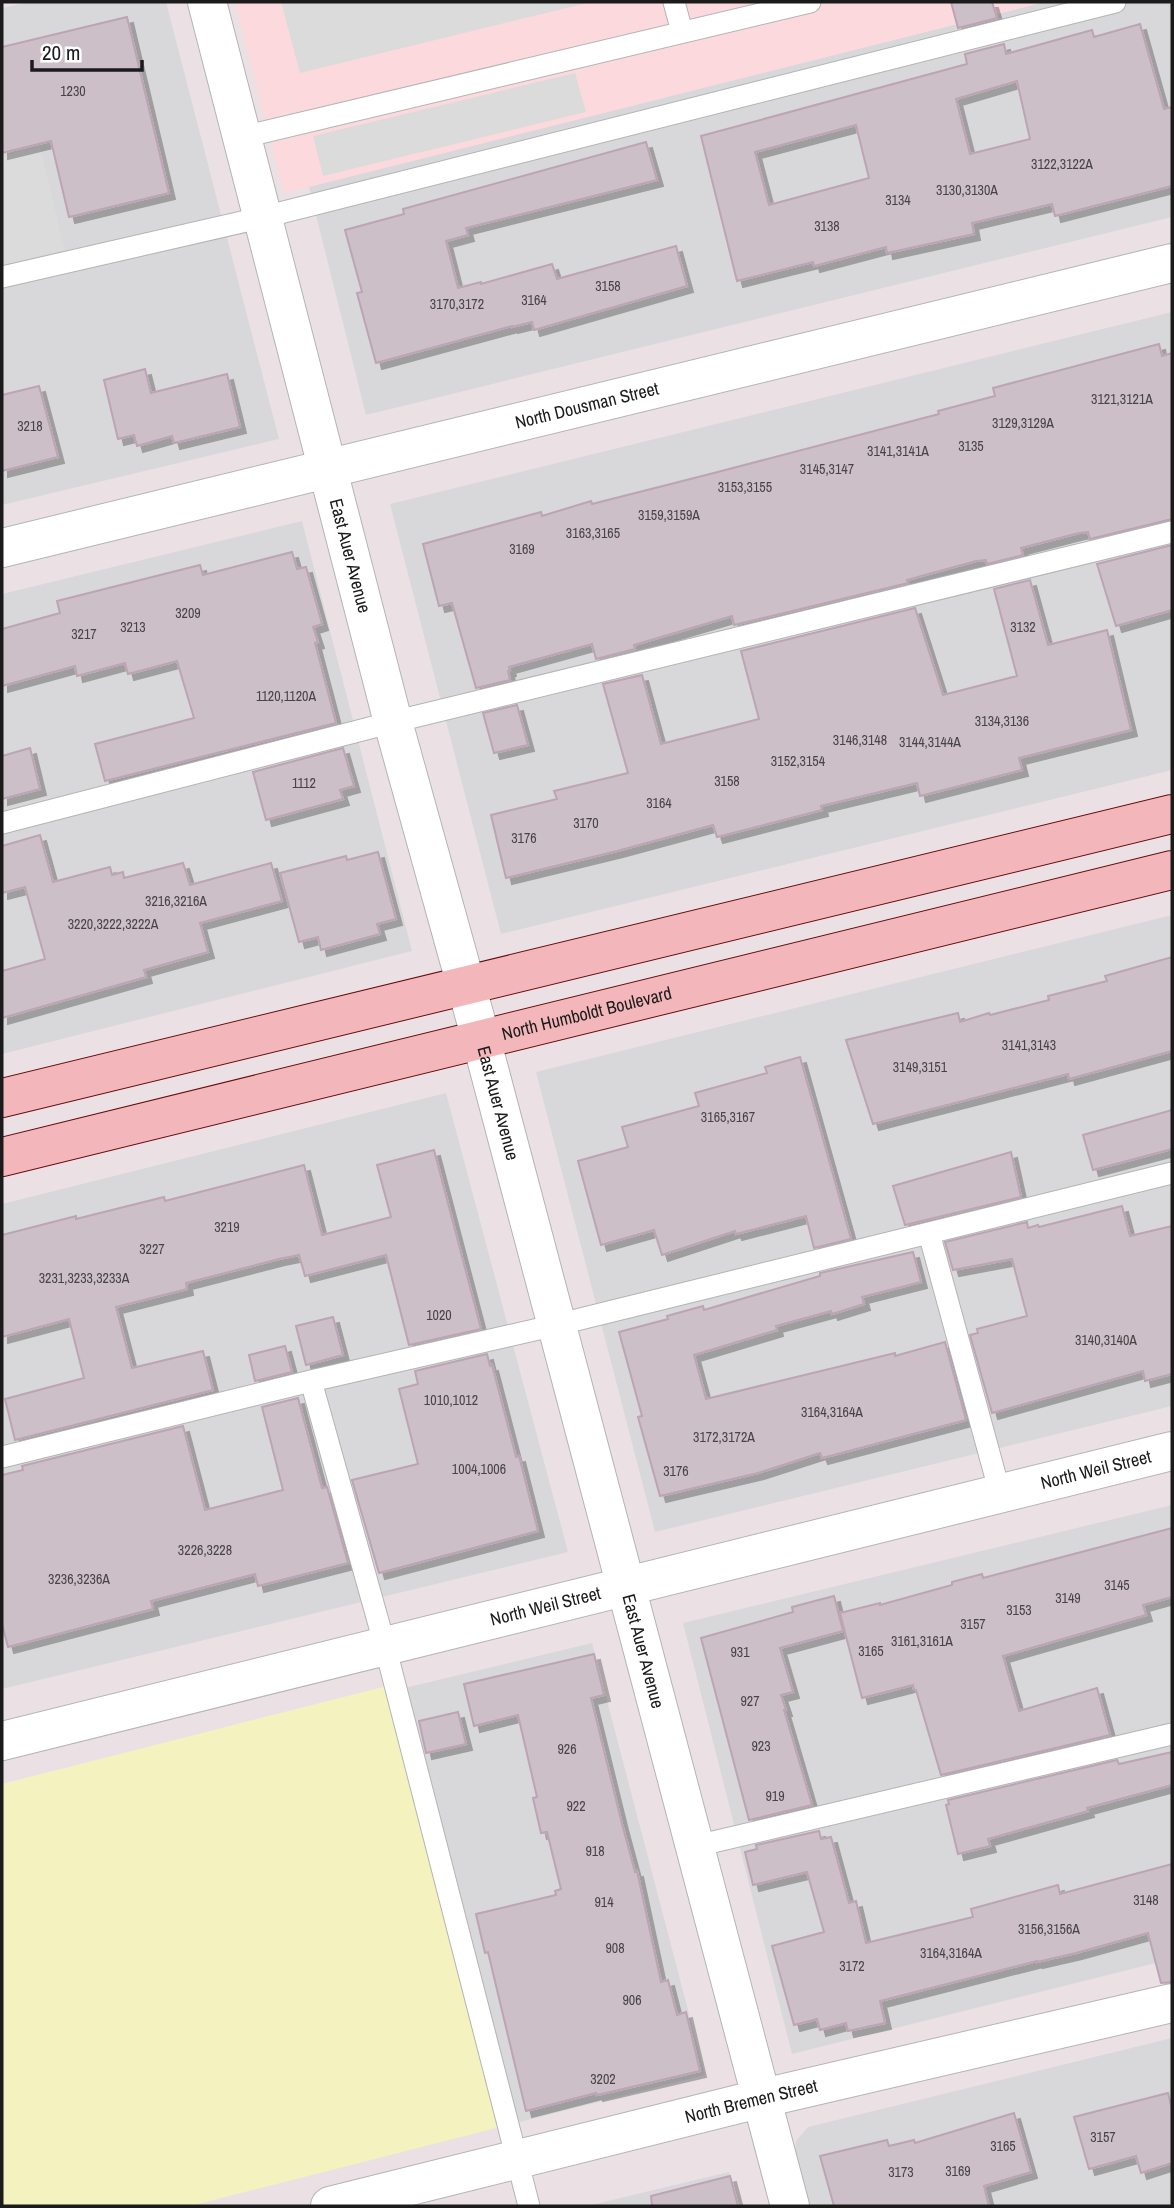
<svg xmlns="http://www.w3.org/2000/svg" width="1174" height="2208" font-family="'Archivo Narrow',sans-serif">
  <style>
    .residential { fill: #d8d7d9 }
    .education { fill: #fcd9dd }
    .park { fill: #f4f2bf }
    .parking { fill: #dbdbdb }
    .building { fill: #cdbfc8; stroke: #bca4b4; stroke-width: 2; fill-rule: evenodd; filter: url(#shadow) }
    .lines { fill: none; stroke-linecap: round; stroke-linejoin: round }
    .service-casing { stroke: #b4b4b4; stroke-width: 23 }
    .minor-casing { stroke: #b4b4b4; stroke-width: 40 }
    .secondary-casing { stroke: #660d0e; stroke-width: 40 }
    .service { stroke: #fff; stroke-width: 21 }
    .minor { stroke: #fff; stroke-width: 38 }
    .secondary { stroke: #f3b7bb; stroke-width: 38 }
    .labels { text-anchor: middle; stroke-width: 5; stroke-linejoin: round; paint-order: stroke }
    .number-label { font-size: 14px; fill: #484446 }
    .street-label { font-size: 18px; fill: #1b1b1b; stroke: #fff }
  </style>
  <defs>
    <filter id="shadow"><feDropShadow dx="6" dy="6" stdDeviation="0" flood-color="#0004"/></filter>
  </defs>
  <rect width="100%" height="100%" fill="#ebe1e5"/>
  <path class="residential" d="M 29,2 L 166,2 L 279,439 L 2,505 L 2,8 Z
    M 1045,2 L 1172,2 L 1172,217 L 366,415 L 309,187 Z
    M 1172,312 L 1172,770 L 501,934 L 390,504 Z
    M 302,521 L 412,951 L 2,1054 L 2,594 Z
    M 1172,915 L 1172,1406 L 655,1532 L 536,1072 Z
    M 446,1093 L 568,1552 L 2,1689 L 2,1204 Z
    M 1172,1505 L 1172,1959 L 792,2054 L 683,1623 Z
    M 592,1643 L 705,2075 L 500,2127 L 388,1692 Z
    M 1172,2038 L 1172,2206 L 809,2206 L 795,2153 L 796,2141 L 808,2127 Z
    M 729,2172 L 738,2206 L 587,2206 Z"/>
  <path class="education" d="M 235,2 L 1045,2 L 284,193 Z"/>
  <path class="park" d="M 387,1686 L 500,2127 L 190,2206 L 2,2206 L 2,1784 Z"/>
  <path class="parking" d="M 281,2 L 591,2 L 300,73 Z
    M 575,73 L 586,112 L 323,176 L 313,136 Z
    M 40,147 L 65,250 L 2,265 L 2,156 Z"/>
  <path class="building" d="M 951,2 L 992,2 L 997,18 L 958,28 Z
    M 127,17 L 169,193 L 69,217 L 51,141 L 2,153 L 2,47 Z
    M 1140,24 L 1164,109 L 1172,107 L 1172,186 L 1055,216 L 1052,204 L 972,223 L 974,234 L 887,253 L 886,247 L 814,266 L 813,262 L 737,281 L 701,136 L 967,64 L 965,54 L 1004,44 L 1006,54 L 1092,30 L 1094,37 ZM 1017,81 L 1030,139 L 970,154 L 956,99 ZM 856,125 L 869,178 L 769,205 L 755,152 Z
    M 646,142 L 657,180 L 466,228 L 468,235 L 446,241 L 458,288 L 481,282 L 481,284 L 552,264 L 557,279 L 676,246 L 687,286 L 534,330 L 532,322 L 512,327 L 512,326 L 376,363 L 357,293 L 362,292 L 345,230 L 404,214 L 403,209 Z
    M 1159,344 L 1162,356 L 1172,353 L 1172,519 L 1090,539 L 1088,532 L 1079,533 L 1021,548 L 1023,555 L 987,564 L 986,560 L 976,561 L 907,580 L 908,583 L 734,625 L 732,616 L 634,645 L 635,649 L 596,659 L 592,644 L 509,667 L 510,670 L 508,671 L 510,680 L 476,688 L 452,603 L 439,606 L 423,544 L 541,512 L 542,516 L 591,501 L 592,504 L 710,474 L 939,414 L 938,411 L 995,396 L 993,388 Z
    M 145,369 L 151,393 L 227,374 L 240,427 L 174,443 L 172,436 L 137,446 L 134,435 L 118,439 L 104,380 Z
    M 39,386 L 58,457 L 2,471 L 2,395 Z
    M 1172,545 L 1172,610 L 1116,626 L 1097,564 Z
    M 292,552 L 297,569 L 306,567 L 322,624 L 313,627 L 318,642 L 315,643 L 336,723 L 105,781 L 95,744 L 194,718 L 177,661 L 128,674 L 125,663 L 77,676 L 75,666 L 2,686 L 2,629 L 60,613 L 57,601 L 200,565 L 203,575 Z
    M 1030,580 L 1048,645 L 1107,630 L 1131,730 L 1019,758 L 1022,770 L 920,796 L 917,783 L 821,806 L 822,810 L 717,837 L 713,825 L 617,851 L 506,878 L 491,815 L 557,799 L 554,791 L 628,773 L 603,684 L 642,675 L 661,744 L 759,719 L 741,651 L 915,608 L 943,695 L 1017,676 L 994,589 Z
    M 517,705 L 528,745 L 494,753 L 483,713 Z
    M 30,748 L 40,789 L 2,799 L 2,756 Z
    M 343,748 L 354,786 L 340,790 L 343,799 L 266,820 L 253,772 Z
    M 40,835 L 53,882 L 110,867 L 112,875 L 123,872 L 124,878 L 183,863 L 190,885 L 271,863 L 282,901 L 200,923 L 208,952 L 144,970 L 146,977 L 2,1018 L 2,971 L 45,959 L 25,887 L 2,893 L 2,846 Z
    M 378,852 L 396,919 L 377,924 L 380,934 L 321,950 L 318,937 L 299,942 L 280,873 L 346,856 L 347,860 Z
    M 1172,957 L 1172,1051 L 1069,1079 L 1068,1074 L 873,1124 L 846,1040 L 958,1013 L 960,1022 L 989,1013 L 990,1015 L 1049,1000 L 1048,996 L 1107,981 L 1105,976 Z
    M 800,1057 L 851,1239 L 814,1248 L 806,1216 L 736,1234 L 735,1231 L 662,1255 L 654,1230 L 601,1245 L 578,1161 L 628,1147 L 622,1127 L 699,1106 L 695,1093 L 767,1073 L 765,1067 Z
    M 1172,1110 L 1172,1149 L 1093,1170 L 1083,1135 Z
    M 434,1150 L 481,1329 L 409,1345 L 386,1255 L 305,1276 L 299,1255 L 279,1259 L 186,1283 L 187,1289 L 116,1307 L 132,1368 L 203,1351 L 213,1390 L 15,1440 L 5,1399 L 84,1378 L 69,1319 L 2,1337 L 2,1235 L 76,1216 L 76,1219 L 164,1197 L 165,1201 L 304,1165 L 322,1235 L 391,1217 L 377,1165 Z
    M 1011,1152 L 1021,1197 L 905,1225 L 893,1186 Z
    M 1122,1206 L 1130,1236 L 1172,1226 L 1172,1374 L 1145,1381 L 1143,1371 L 992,1413 L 970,1335 L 978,1333 L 977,1329 L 1027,1316 L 1012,1259 L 953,1270 L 945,1242 L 1027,1222 L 1028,1228 L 1038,1225 L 1039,1227 Z
    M 913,1252 L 921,1282 L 862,1297 L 864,1304 L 832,1314 L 831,1311 L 776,1326 L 777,1330 L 694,1355 L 706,1399 L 895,1353 L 895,1356 L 945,1342 L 966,1420 L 822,1458 L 820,1453 L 758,1473 L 660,1496 L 638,1417 L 642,1416 L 619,1332 L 668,1319 L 667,1316 L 703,1306 L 704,1310 L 820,1276 L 820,1273 Z
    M 333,1317 L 343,1355 L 306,1365 L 296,1326 Z
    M 285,1346 L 292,1372 L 255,1381 L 249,1355 Z
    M 487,1354 L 490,1366 L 492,1365 L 516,1457 L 519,1456 L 538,1531 L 379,1573 L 352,1480 L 418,1464 L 399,1389 L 418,1384 L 415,1371 Z
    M 298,1398 L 322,1488 L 327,1487 L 348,1563 L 258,1586 L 255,1574 L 151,1601 L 153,1609 L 8,1647 L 2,1624 L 2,1475 L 23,1470 L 22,1466 L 183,1426 L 205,1510 L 283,1490 L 262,1407 Z
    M 1172,1528 L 1172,1597 L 1143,1605 L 1146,1615 L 1003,1656 L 1019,1711 L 1097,1688 L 1110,1735 L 941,1775 L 916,1690 L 914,1690 L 913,1685 L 862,1698 L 840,1613 L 880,1603 L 880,1605 L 952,1585 L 952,1582 L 982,1574 L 983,1578 Z
    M 834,1596 L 843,1631 L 780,1648 L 793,1692 L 781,1695 L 786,1710 L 784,1710 L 812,1805 L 749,1820 L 701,1638 L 793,1612 L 792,1607 Z
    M 594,1654 L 604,1695 L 591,1698 L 622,1824 L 635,1872 L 637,1871 L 661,1982 L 668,1980 L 677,2015 L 686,2012 L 700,2071 L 597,2095 L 596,2093 L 526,2111 L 488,1952 L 485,1953 L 476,1914 L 556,1895 L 555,1891 L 561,1889 L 547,1832 L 541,1833 L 533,1798 L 537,1797 L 518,1715 L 474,1726 L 464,1684 Z
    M 458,1712 L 466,1744 L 426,1753 L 419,1721 Z
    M 1172,1752 L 1172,1785 L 1087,1808 L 1088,1811 L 988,1839 L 990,1846 L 958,1854 L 946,1805 L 949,1804 L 948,1800 L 1117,1760 L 1119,1764 Z
    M 819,1831 L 821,1839 L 831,1837 L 849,1903 L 856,1901 L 866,1943 L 973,1917 L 971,1909 L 1058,1885 L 1060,1894 L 1172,1864 L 1172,1982 L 1161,1983 L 1148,1933 L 1076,1953 L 1037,1962 L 1037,1961 L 880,2001 L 885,2023 L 848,2031 L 846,2023 L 820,2030 L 817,2019 L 794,2025 L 772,1946 L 824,1932 L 807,1872 L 753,1885 L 745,1852 L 757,1849 L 756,1845 Z
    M 1168,2093 L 1172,2109 L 1172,2163 L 1141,2173 L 1136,2156 L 1089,2169 L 1074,2117 Z
    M 1014,2113 L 1031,2172 L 984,2186 L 989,2206 L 834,2206 L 820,2156 L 887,2140 L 889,2146 L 914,2140 L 915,2143 Z
    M 730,2176 L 738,2206 L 652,2206 L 651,2196 Z"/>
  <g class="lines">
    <defs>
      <path id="service" d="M 674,2 L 682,32
        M 243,137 L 810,2
        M 2,277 L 264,217 L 1115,2
        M 2,823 L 393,722 L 1172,532
        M 929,1233 L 1000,1493
        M 311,1381 L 385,1646 L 529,2206
        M 2,1457 L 311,1381 L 556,1325 L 1172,1173
        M 696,1846 L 1172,1734"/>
      <g id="minor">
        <path id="s1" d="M 207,2 L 393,722 L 481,1039 L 790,2206"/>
        <path id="s2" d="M 2,548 L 1172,263"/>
        <path id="s3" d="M 2,1741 L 1172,1451"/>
        <path id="s4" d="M 330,2206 L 763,2098 L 1172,2003"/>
      </g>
      <g id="secondary">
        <path d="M 2,1098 L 1172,814"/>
        <path id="s5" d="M 2,1157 L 1172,870"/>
      </g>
    </defs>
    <use href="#service" class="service-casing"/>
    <use href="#minor" class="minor-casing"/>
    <use href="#secondary" class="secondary-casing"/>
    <use href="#service" class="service"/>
    <use href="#minor" class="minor"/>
    <use href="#secondary" class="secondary"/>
  </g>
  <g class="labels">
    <g class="number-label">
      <text x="73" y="96">1230</text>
      <text x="1062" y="169">3122,3122A</text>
      <text x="967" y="195">3130,3130A</text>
      <text x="898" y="205">3134</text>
      <text x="827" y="231">3138</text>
      <text x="608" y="291">3158</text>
      <text x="534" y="305">3164</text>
      <text x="457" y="309">3170,3172</text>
      <text x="1122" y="404">3121,3121A</text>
      <text x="1023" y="428">3129,3129A</text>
      <text x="30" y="431">3218</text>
      <text x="971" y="451">3135</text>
      <text x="898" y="456">3141,3141A</text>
      <text x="827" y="474">3145,3147</text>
      <text x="745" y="492">3153,3155</text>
      <text x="669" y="520">3159,3159A</text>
      <text x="593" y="538">3163,3165</text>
      <text x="522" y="554">3169</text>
      <text x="188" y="618">3209</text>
      <text x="133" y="632">3213</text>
      <text x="1023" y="632">3132</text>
      <text x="84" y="639">3217</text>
      <text x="286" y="701">1120,1120A</text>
      <text x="1002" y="726">3134,3136</text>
      <text x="860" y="745">3146,3148</text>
      <text x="930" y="747">3144,3144A</text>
      <text x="798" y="766">3152,3154</text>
      <text x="727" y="786">3158</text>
      <text x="304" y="788">1112</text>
      <text x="659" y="808">3164</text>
      <text x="586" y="828">3170</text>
      <text x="524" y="843">3176</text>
      <text x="176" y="906">3216,3216A</text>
      <text x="113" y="929">3220,3222,3222A</text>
      <text x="1029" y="1050">3141,3143</text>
      <text x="920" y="1072">3149,3151</text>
      <text x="728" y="1122">3165,3167</text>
      <text x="227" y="1232">3219</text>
      <text x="152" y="1254">3227</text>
      <text x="84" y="1283">3231,3233,3233A</text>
      <text x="439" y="1320">1020</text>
      <text x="1106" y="1345">3140,3140A</text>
      <text x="451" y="1405">1010,1012</text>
      <text x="832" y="1417">3164,3164A</text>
      <text x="724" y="1442">3172,3172A</text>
      <text x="479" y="1474">1004,1006</text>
      <text x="676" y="1476">3176</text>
      <text x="205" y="1555">3226,3228</text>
      <text x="79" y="1584">3236,3236A</text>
      <text x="1117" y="1590">3145</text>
      <text x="1068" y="1603">3149</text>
      <text x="1019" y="1615">3153</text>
      <text x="973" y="1629">3157</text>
      <text x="922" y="1646">3161,3161A</text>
      <text x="871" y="1656">3165</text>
      <text x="740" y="1657">931</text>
      <text x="750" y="1706">927</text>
      <text x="761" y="1751">923</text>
      <text x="567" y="1754">926</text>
      <text x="775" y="1801">919</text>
      <text x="576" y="1811">922</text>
      <text x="595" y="1856">918</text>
      <text x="1146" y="1905">3148</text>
      <text x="604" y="1907">914</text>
      <text x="1049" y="1934">3156,3156A</text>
      <text x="615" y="1953">908</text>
      <text x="951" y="1958">3164,3164A</text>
      <text x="852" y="1971">3172</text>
      <text x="632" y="2005">906</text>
      <text x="603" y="2084">3202</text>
      <text x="1103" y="2142">3157</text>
      <text x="1003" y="2151">3165</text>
      <text x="958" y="2176">3169</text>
      <text x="901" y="2177">3173</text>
    </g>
    <g class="street-label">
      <text dy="6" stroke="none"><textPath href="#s2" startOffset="602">North Dousman Street</textPath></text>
      <text dy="6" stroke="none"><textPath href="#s1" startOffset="572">East Auer Avenue</textPath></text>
      <text dy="6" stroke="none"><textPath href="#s5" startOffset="602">North Humboldt Boulevard</textPath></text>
      <text dy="6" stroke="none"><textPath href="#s1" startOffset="1139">East Auer Avenue</textPath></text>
      <text dy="6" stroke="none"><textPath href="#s3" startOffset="1127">North Weil Street</textPath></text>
      <text dy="6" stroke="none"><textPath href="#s3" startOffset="560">North Weil Street</textPath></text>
      <text dy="6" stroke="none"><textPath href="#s1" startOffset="1706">East Auer Avenue</textPath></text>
      <text dy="6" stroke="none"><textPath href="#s4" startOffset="434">North Bremen Street</textPath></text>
    </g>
  </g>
  <rect width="1174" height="2208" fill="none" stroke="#1b1b1b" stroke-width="7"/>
  <path d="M32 60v10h110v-10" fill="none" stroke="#1b1b1b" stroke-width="3.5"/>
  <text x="42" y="60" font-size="21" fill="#1b1b1b" stroke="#ffffff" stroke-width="5" paint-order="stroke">20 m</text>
</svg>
